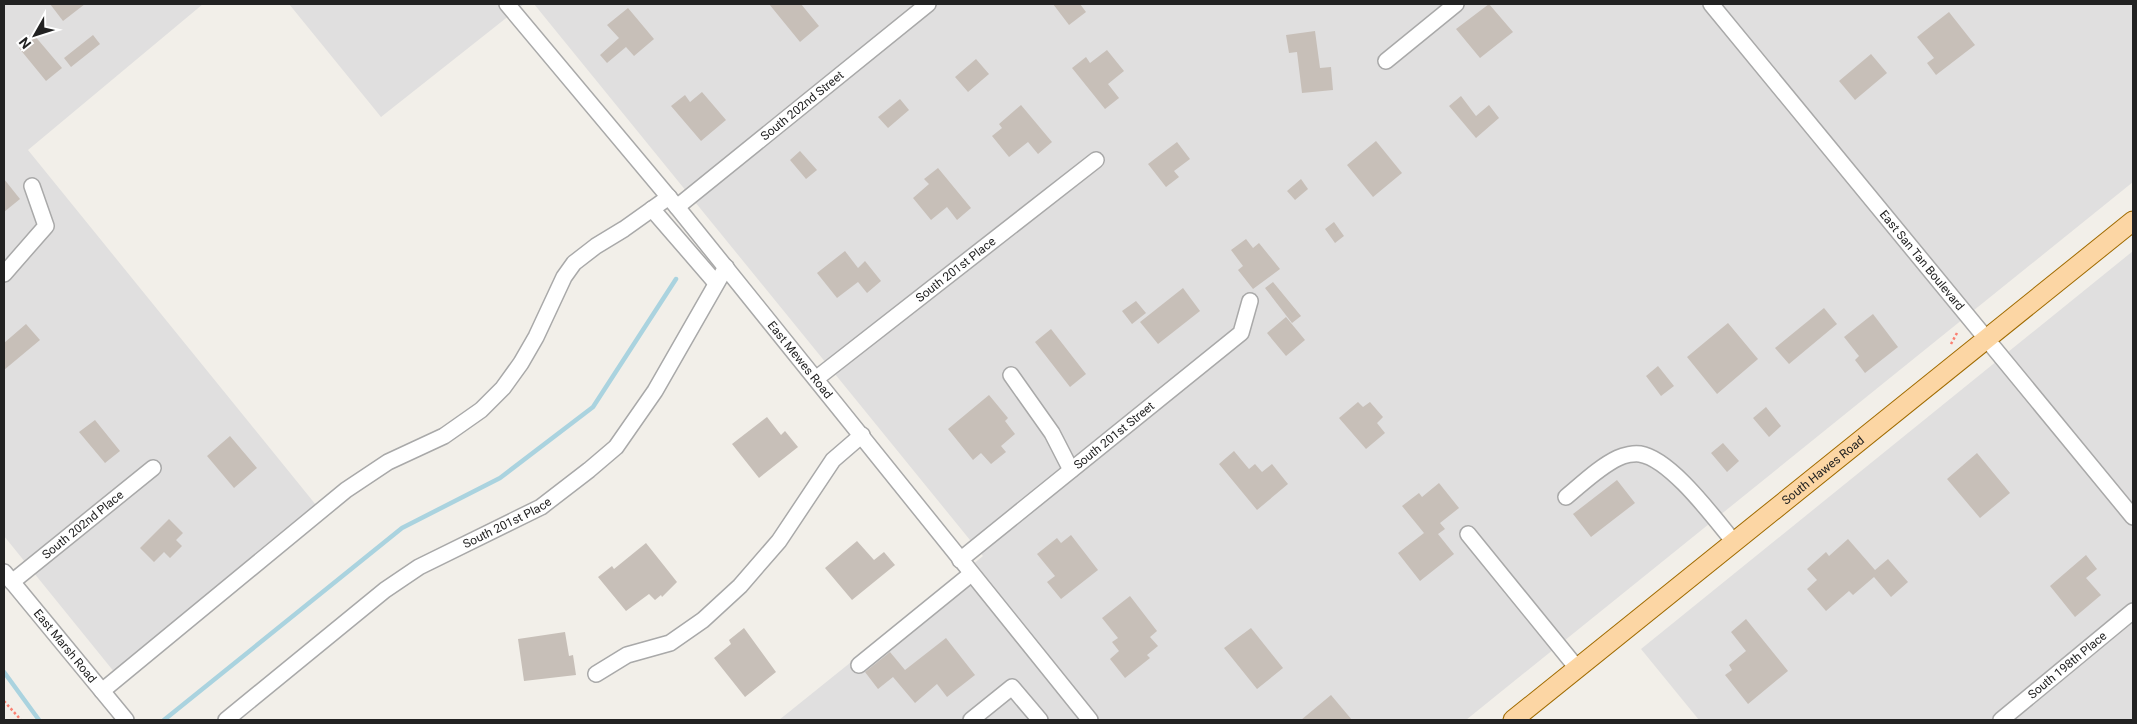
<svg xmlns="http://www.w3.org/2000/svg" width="2137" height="724" font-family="Roboto,sans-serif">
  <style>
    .residential { fill: #e0dfdf }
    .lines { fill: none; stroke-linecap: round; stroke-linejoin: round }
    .stream { stroke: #aad3df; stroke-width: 4.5 }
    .building { fill: #c7bfb8 }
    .minor-casing { stroke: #a9a9a9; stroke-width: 18 }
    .major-casing { stroke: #a06b00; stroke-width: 21 }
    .path { stroke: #fa8072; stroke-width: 2.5; stroke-dasharray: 2.5 2.5; stroke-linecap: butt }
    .minor { stroke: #fff; stroke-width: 15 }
    .major { stroke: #fcd6a4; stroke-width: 19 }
    .labels { text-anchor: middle; stroke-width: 4; stroke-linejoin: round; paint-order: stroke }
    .street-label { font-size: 12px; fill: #222; stroke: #fff }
  </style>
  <rect width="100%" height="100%" fill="#f2efe9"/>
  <path class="residential" d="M 4,4 L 203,4 L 28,150 L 316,505 L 115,673 L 4,536 Z
    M 289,4 L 524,4 L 381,117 Z
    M 534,4 L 2133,4 L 2133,182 L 1466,720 L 779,720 L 983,556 Z
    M 2133,251 L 2133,720 L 1699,720 L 1641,649 Z"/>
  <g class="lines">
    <path class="stream" d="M 4,672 L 39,720
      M 164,720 L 402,528 L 500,478 L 593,407 L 676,279"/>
  </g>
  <path class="building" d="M 50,4 L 85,4 L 63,21 Z
    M 769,4 L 801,4 L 819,26 L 800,42 Z
    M 1053,4 L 1080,4 L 1086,12 L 1069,25 Z
    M 1489,4 L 1513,32 L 1480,58 L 1456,29 Z
    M 628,8 L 654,39 L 634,56 L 626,47 L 607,63 L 600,55 L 619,38 L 607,25 Z
    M 1949,12 L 1975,45 L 1936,75 L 1927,63 L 1934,58 L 1917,37 Z
    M 1315,31 L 1320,68 L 1331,67 L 1333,90 L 1302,93 L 1297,52 L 1289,53 L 1286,35 Z
    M 34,35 L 62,68 L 46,81 L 19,48 Z
    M 93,35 L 100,44 L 71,67 L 64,58 Z
    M 1107,50 L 1124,71 L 1108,84 L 1119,98 L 1105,109 L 1072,68 L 1086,57 L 1090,63 Z
    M 1871,54 L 1887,73 L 1855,100 L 1839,81 Z
    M 976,59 L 989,74 L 968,92 L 955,77 Z
    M 702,92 L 726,120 L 701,141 L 671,106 L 685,95 L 690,102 Z
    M 1461,96 L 1476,116 L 1489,105 L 1499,118 L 1476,138 L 1449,106 Z
    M 900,99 L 909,110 L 888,128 L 878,117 Z
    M 1021,105 L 1052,142 L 1038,154 L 1028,142 L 1009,157 L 992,136 L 1002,128 L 999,124 Z
    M 1376,141 L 1402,173 L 1373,197 L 1347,165 Z
    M 1177,142 L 1190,159 L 1174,171 L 1179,177 L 1166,187 L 1148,164 Z
    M 800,151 L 817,170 L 806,179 L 790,160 Z
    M 938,168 L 971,208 L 957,220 L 947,207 L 931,220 L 913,198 L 929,184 L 924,179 Z
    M 4,179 L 20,199 L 4,212 Z
    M 1301,179 L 1308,189 L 1295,200 L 1287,191 Z
    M 1334,222 L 1344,236 L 1335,243 L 1325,229 Z
    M 1246,239 L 1253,248 L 1259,243 L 1280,269 L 1253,289 L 1238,270 L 1243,266 L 1231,250 Z
    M 845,251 L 858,268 L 865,261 L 881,281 L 867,293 L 858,282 L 837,298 L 817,273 Z
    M 1273,282 L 1301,316 L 1292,323 L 1265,288 Z
    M 1183,288 L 1200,311 L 1158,344 L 1140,322 Z
    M 1136,301 L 1146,313 L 1132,324 L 1122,311 Z
    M 1824,308 L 1837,324 L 1789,364 L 1775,348 Z
    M 1873,314 L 1898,347 L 1865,373 L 1855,360 L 1859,356 L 1844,337 Z
    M 1286,317 L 1305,340 L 1286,356 L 1267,333 Z
    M 1728,323 L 1758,359 L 1717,394 L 1687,357 Z
    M 26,324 L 40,340 L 4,370 L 4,343 Z
    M 1051,329 L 1086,374 L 1070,387 L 1035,342 Z
    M 1658,366 L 1674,386 L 1661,396 L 1646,376 Z
    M 989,395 L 1008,418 L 1005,421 L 1015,434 L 1001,446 L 1006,452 L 991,464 L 981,453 L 973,460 L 948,429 Z
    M 1358,402 L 1363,407 L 1370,402 L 1383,417 L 1377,423 L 1385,433 L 1366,449 L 1339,418 Z
    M 1766,407 L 1781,426 L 1769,437 L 1753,418 Z
    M 767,417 L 781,435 L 785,431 L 798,447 L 759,478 L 732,444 Z
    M 95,420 L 120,451 L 105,463 L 79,432 Z
    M 230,436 L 257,468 L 234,488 L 207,456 Z
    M 1723,443 L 1739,461 L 1727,472 L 1711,453 Z
    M 1234,451 L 1249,469 L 1255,464 L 1262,472 L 1272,464 L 1288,484 L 1257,510 L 1219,464 Z
    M 1977,453 L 2010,493 L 1980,518 L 1947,479 Z
    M 1617,480 L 1635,503 L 1591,537 L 1573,514 Z
    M 1439,483 L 1459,508 L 1440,523 L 1445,529 L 1438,534 L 1454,554 L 1420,581 L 1398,553 L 1424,533 L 1402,506 L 1419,493 L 1422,497 Z
    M 169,519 L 183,533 L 176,540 L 182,546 L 170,558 L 164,552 L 154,562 L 140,548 Z
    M 1071,535 L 1098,570 L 1061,599 L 1047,582 L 1055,576 L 1037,554 L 1057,538 L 1061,543 Z
    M 1848,539 L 1875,570 L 1888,559 L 1908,582 L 1891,597 L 1874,577 L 1853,595 L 1849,591 L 1826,611 L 1807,589 L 1817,580 L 1807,569 L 1826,552 L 1829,556 Z
    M 857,541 L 874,560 L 884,552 L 895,565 L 852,600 L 825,568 Z
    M 646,543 L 677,582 L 662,597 L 661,595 L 655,600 L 649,594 L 626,611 L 598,577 L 612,566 L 614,569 Z
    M 2086,555 L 2097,569 L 2086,578 L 2101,595 L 2075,617 L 2050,586 Z
    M 1130,596 L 1157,631 L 1150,637 L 1158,646 L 1147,655 L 1150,658 L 1125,678 L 1110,659 L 1119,651 L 1112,642 L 1118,638 L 1102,618 Z
    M 1746,619 L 1788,671 L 1748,704 L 1725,675 L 1732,670 L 1729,665 L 1746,651 L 1731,632 Z
    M 744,628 L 776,672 L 745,697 L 714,658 L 731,644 L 729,640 Z
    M 1251,628 L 1283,668 L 1257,689 L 1224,648 Z
    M 565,632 L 569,656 L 573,655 L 576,675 L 524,681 L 518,639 Z
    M 946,638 L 975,675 L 947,697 L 937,684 L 915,703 L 893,677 L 878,689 L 865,672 L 890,652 L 905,670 Z
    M 1331,695 L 1352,720 L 1301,720 Z"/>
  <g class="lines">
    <defs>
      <g id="minor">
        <path id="s1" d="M 507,4 L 677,207 L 1090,720"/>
        <path id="s2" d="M 1711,4 L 2133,517"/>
        <path d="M 1386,61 L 1456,4"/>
        <path id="s3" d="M 677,207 L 928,4"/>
        <path d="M 652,209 L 716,283"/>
        <path d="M 4,274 L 46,226 L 32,186"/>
        <path d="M 1011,375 L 1052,433 L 1071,470"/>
        <path id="s4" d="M 817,378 L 1096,160"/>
        <path d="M 1566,497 C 1582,484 1599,467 1618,458 C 1624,455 1634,453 1640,454 C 1671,459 1714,518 1734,542"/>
        <path d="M 1468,534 L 1577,668"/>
        <path id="s5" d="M 960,560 L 1241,333 L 1250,301"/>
        <path id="s6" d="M 4,572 L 126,720"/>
        <path id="s7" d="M 12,582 L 153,468"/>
        <path d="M 859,665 L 971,574"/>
        <path d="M 596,674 L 627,655 L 670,643 L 703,620 L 740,586 L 779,541 L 833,460 L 862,435"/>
        <path d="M 102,691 L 346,490 L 388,462 L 444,436 L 481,410 L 503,388 L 521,363 L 536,337 L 564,277 L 574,263 L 596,246 L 624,229 L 669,197"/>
        <path id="s8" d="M 226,720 L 385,590 L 419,567 L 541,507 L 589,470 L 616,447 L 655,391 L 726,267"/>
        <path d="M 971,720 L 1012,687 L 1040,720"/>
        <path id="s9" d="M 2001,720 L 2133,611"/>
      </g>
      <g id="major">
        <path id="s10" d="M 1513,720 L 2133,221"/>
      </g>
    </defs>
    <use href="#minor" class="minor-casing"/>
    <use href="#major" class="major-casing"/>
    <path class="path" d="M 1951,344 L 1957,333
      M 4,701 L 21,720"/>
    <use href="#minor" class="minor"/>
    <use href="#major" class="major"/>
  </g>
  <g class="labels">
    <g class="street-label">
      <text dy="4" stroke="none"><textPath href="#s3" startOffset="161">South 202nd Street</textPath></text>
      <text dy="4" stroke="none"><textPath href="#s2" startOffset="332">East San Tan Boulevard</textPath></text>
      <text dy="4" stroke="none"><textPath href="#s4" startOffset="176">South 201st Place</textPath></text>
      <text dy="4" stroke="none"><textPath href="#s1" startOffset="461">East Mewes Road</textPath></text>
      <text dy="4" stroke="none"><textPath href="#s5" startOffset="198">South 201st Street</textPath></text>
      <text dy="4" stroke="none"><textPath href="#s10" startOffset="398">South Hawes Road</textPath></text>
      <text dy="4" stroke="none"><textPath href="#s8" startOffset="345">South 201st Place</textPath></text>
      <text dy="4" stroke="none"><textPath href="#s7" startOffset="91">South 202nd Place</textPath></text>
      <text dy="4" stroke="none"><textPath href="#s6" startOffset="96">East Marsh Road</textPath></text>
      <text dy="4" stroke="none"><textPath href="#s9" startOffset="86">South 198th Place</textPath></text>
    </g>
  </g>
  <rect width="2137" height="724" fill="none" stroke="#222222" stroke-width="10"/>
  <g transform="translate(35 35) rotate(231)" stroke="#ffffff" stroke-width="4" paint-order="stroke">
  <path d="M0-4L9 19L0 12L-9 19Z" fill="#222222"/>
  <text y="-8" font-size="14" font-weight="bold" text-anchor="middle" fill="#222222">N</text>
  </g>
</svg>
